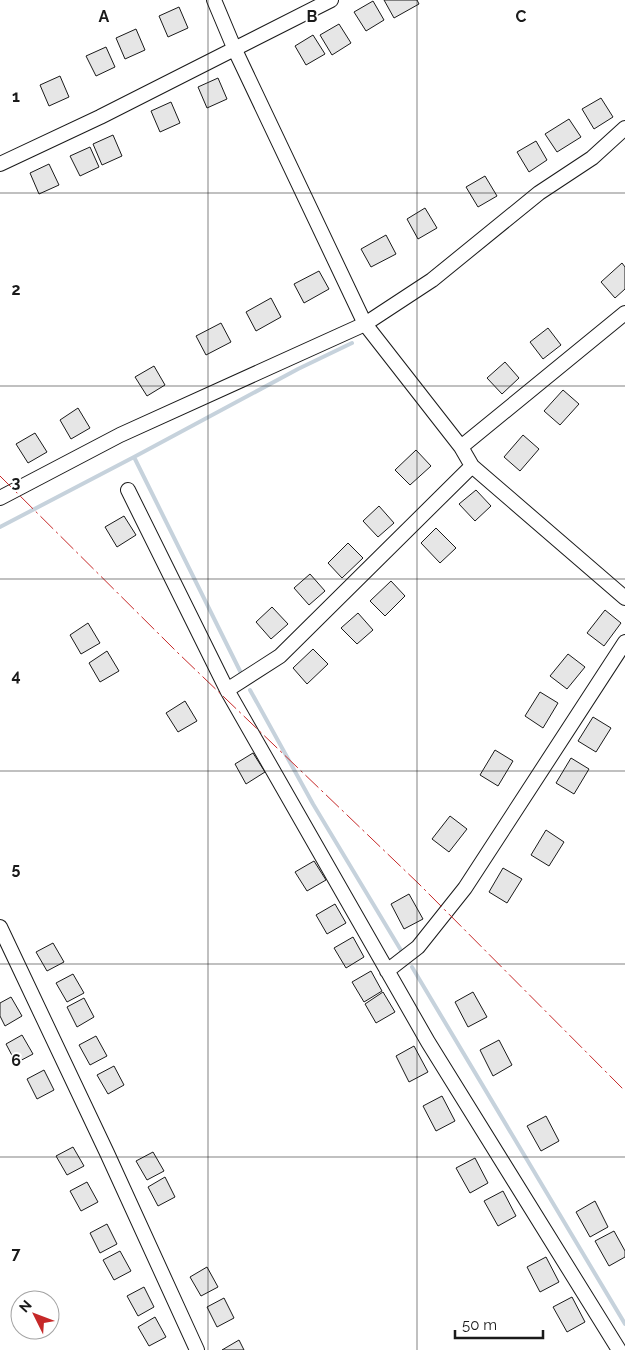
<svg xmlns="http://www.w3.org/2000/svg" width="625" height="1350" font-family="Raleway,sans-serif">
  <style>
    .lines { fill: none; stroke-linecap: round; stroke-linejoin: round }
    .stream { stroke: #c6d2dc; stroke-width: 4 }
    .building { fill: #e6e6e6; stroke: #1a1a1a }
    .minor-casing { stroke: #1a1a1a; stroke-width: 16 }
    .minor { stroke: #fff; stroke-width: 14 }
    .power { stroke: #c62828; stroke-width: 1; stroke-dasharray: 18 4 2.5 4; stroke-linecap: butt }
    .grid { fill: none; stroke: #1a1a1a; stroke-width: 1; stroke-opacity: 0.55 }
    .grid-label { font-size: 16px; text-anchor: middle; font-weight: bold; fill: #1a1a1a; stroke: #fff; stroke-width: 4; stroke-linejoin: round; paint-order: stroke }
  </style>
  <rect width="100%" height="100%" fill="#fff"/>
  <g class="lines">
    <path class="stream" d="M 134,457 L 241,673
      M 0,527 L 134,457 L 298,369 L 352,343
      M 250,690 L 313,804 L 402,952
      M 412,967 L 625,1324"/>
  </g>
  <path class="building" d="M 384,0 L 417,0 L 419,4 L 394,18 Z
    M 373,1 L 384,20 L 366,31 L 354,12 Z
    M 179,7 L 188,28 L 168,37 L 159,16 Z
    M 339,24 L 351,43 L 332,55 L 320,35 Z
    M 136,29 L 145,50 L 125,59 L 116,38 Z
    M 313,35 L 325,54 L 306,65 L 295,46 Z
    M 106,47 L 115,67 L 96,76 L 86,56 Z
    M 60,76 L 69,97 L 49,106 L 40,85 Z
    M 218,78 L 227,99 L 207,108 L 198,87 Z
    M 601,98 L 613,117 L 594,129 L 582,109 Z
    M 171,102 L 180,123 L 160,132 L 151,111 Z
    M 569,119 L 581,137 L 557,152 L 545,134 Z
    M 113,135 L 122,156 L 102,165 L 93,144 Z
    M 536,141 L 547,160 L 529,172 L 517,152 Z
    M 90,147 L 99,167 L 80,176 L 70,156 Z
    M 49,164 L 59,185 L 39,194 L 30,173 Z
    M 485,176 L 497,196 L 478,207 L 466,187 Z
    M 425,208 L 437,228 L 418,239 L 407,219 Z
    M 386,235 L 396,254 L 371,267 L 361,249 Z
    M 622,263 L 625,267 L 625,289 L 615,298 L 601,282 Z
    M 319,271 L 329,289 L 304,303 L 294,284 Z
    M 271,298 L 281,317 L 256,331 L 246,312 Z
    M 221,323 L 231,342 L 206,355 L 196,336 Z
    M 548,328 L 561,345 L 543,359 L 530,342 Z
    M 505,362 L 519,378 L 502,394 L 487,378 Z
    M 154,366 L 165,385 L 147,396 L 135,377 Z
    M 563,390 L 579,404 L 560,425 L 544,411 Z
    M 78,408 L 90,428 L 71,439 L 60,420 Z
    M 35,433 L 47,452 L 28,463 L 16,444 Z
    M 523,435 L 539,449 L 520,471 L 504,457 Z
    M 416,450 L 431,466 L 410,485 L 395,470 Z
    M 476,490 L 491,506 L 475,521 L 459,504 Z
    M 379,506 L 394,523 L 378,537 L 363,521 Z
    M 124,516 L 136,535 L 117,547 L 105,527 Z
    M 436,528 L 456,548 L 440,563 L 421,543 Z
    M 348,543 L 363,558 L 342,578 L 328,563 Z
    M 310,574 L 325,591 L 309,605 L 294,588 Z
    M 391,581 L 405,596 L 385,616 L 370,601 Z
    M 272,607 L 288,624 L 271,639 L 256,622 Z
    M 605,610 L 621,623 L 604,646 L 587,633 Z
    M 358,613 L 373,630 L 357,644 L 341,628 Z
    M 88,623 L 100,643 L 81,654 L 70,635 Z
    M 313,649 L 328,664 L 307,684 L 293,668 Z
    M 107,651 L 119,671 L 100,682 L 89,663 Z
    M 568,654 L 585,667 L 567,689 L 550,676 Z
    M 540,692 L 558,703 L 543,728 L 525,716 Z
    M 185,701 L 197,721 L 178,732 L 166,713 Z
    M 593,717 L 611,728 L 596,752 L 578,741 Z
    M 495,750 L 513,761 L 498,786 L 480,775 Z
    M 253,753 L 265,772 L 246,784 L 235,764 Z
    M 571,758 L 589,769 L 574,794 L 556,783 Z
    M 450,816 L 467,829 L 449,852 L 432,839 Z
    M 546,830 L 564,842 L 549,866 L 531,855 Z
    M 314,861 L 326,880 L 307,891 L 295,872 Z
    M 503,868 L 522,879 L 507,903 L 489,892 Z
    M 409,894 L 423,919 L 404,929 L 391,904 Z
    M 335,904 L 346,923 L 327,934 L 316,915 Z
    M 353,937 L 364,957 L 346,968 L 334,948 Z
    M 53,943 L 64,962 L 47,971 L 36,952 Z
    M 371,971 L 382,991 L 364,1002 L 352,982 Z
    M 73,974 L 84,993 L 67,1002 L 56,983 Z
    M 383,992 L 395,1012 L 376,1023 L 365,1004 Z
    M 473,992 L 487,1017 L 468,1027 L 455,1002 Z
    M 11,997 L 22,1016 L 5,1026 L 0,1016 L 0,1003 Z
    M 84,998 L 94,1017 L 77,1027 L 67,1007 Z
    M 22,1035 L 33,1054 L 16,1063 L 6,1044 Z
    M 96,1036 L 107,1056 L 90,1065 L 79,1045 Z
    M 499,1040 L 512,1065 L 493,1076 L 480,1050 Z
    M 414,1046 L 428,1072 L 409,1082 L 396,1056 Z
    M 114,1066 L 124,1085 L 108,1094 L 97,1075 Z
    M 44,1070 L 54,1090 L 37,1099 L 27,1079 Z
    M 442,1096 L 455,1121 L 436,1131 L 423,1106 Z
    M 546,1116 L 559,1141 L 541,1151 L 527,1126 Z
    M 73,1147 L 84,1166 L 67,1175 L 56,1156 Z
    M 153,1152 L 164,1171 L 147,1180 L 136,1161 Z
    M 475,1158 L 488,1183 L 470,1193 L 456,1168 Z
    M 165,1177 L 175,1197 L 158,1206 L 148,1187 Z
    M 87,1182 L 98,1202 L 81,1211 L 70,1191 Z
    M 503,1191 L 516,1216 L 498,1226 L 484,1201 Z
    M 595,1201 L 608,1227 L 590,1237 L 576,1212 Z
    M 107,1224 L 117,1244 L 100,1253 L 90,1233 Z
    M 614,1231 L 625,1251 L 625,1257 L 609,1266 L 595,1241 Z
    M 120,1251 L 131,1271 L 114,1280 L 103,1260 Z
    M 546,1257 L 559,1282 L 540,1292 L 527,1267 Z
    M 207,1267 L 218,1287 L 201,1296 L 190,1277 Z
    M 144,1287 L 154,1307 L 138,1316 L 127,1296 Z
    M 572,1297 L 585,1322 L 567,1332 L 553,1307 Z
    M 224,1298 L 234,1318 L 217,1327 L 207,1307 Z
    M 155,1317 L 166,1337 L 149,1346 L 138,1327 Z
    M 239,1340 L 244,1350 L 222,1350 Z"/>
  <g class="lines">
    <defs>
      <path id="minor" d="M 214,0 L 235,50 L 365,324 L 461,447 L 472,466 L 625,598
        M 0,164 L 100,117 L 331,0
        M 461,447 L 625,313
        M 128,490 L 227,690 L 428,1042 L 619,1350
        M 0,498 L 120,435 L 365,324 L 432,280 L 539,193 L 592,158 L 625,128
        M 227,690 L 280,656 L 472,466
        M 0,927 L 107,1153 L 197,1350
        M 387,971 L 418,947 L 465,888 L 625,642"/>
    </defs>
    <use href="#minor" class="minor-casing"/>
    <use href="#minor" class="minor"/>
    <path class="power" d="M 0,476 L 178,653 L 419,884 L 625,1091"/>
  </g>
  <path class="grid" d="M 208,0 L 208,1350M 417,0 L 417,1350M 0,193 L 625,193M 0,386 L 625,386M 0,579 L 625,579M 0,771 L 625,771M 0,964 L 625,964M 0,1157 L 625,1157"/>
  <g class="grid-label">
    <text x="104" y="22">A</text>
    <text x="312" y="22">B</text>
    <text x="521" y="22">C</text>
    <text x="16" y="102">1</text>
    <text x="16" y="295">2</text>
    <text x="16" y="488">3</text>
    <text x="16" y="681">4</text>
    <text x="16" y="874">5</text>
    <text x="16" y="1066">6</text>
    <text x="16" y="1259">7</text>
  </g>
  <g transform="translate(35 1315) rotate(312)"><circle r="24" fill="#ffffff" stroke="#a3a3a3"/>
  <path d="M0-4L9 19L0 12L-9 19Z" fill="#c62828"/>
  <text y="-8" font-size="14" font-weight="bold" text-anchor="middle" fill="#1a1a1a">N</text>
  </g>
  <path d="M455 1330v8h88v-8" fill="none" stroke="#1a1a1a" stroke-width="2.5"/>
  <text x="462" y="1330" font-size="15" fill="#1a1a1a" stroke="#ffffff" stroke-width="4" paint-order="stroke">50 m</text>
</svg>
